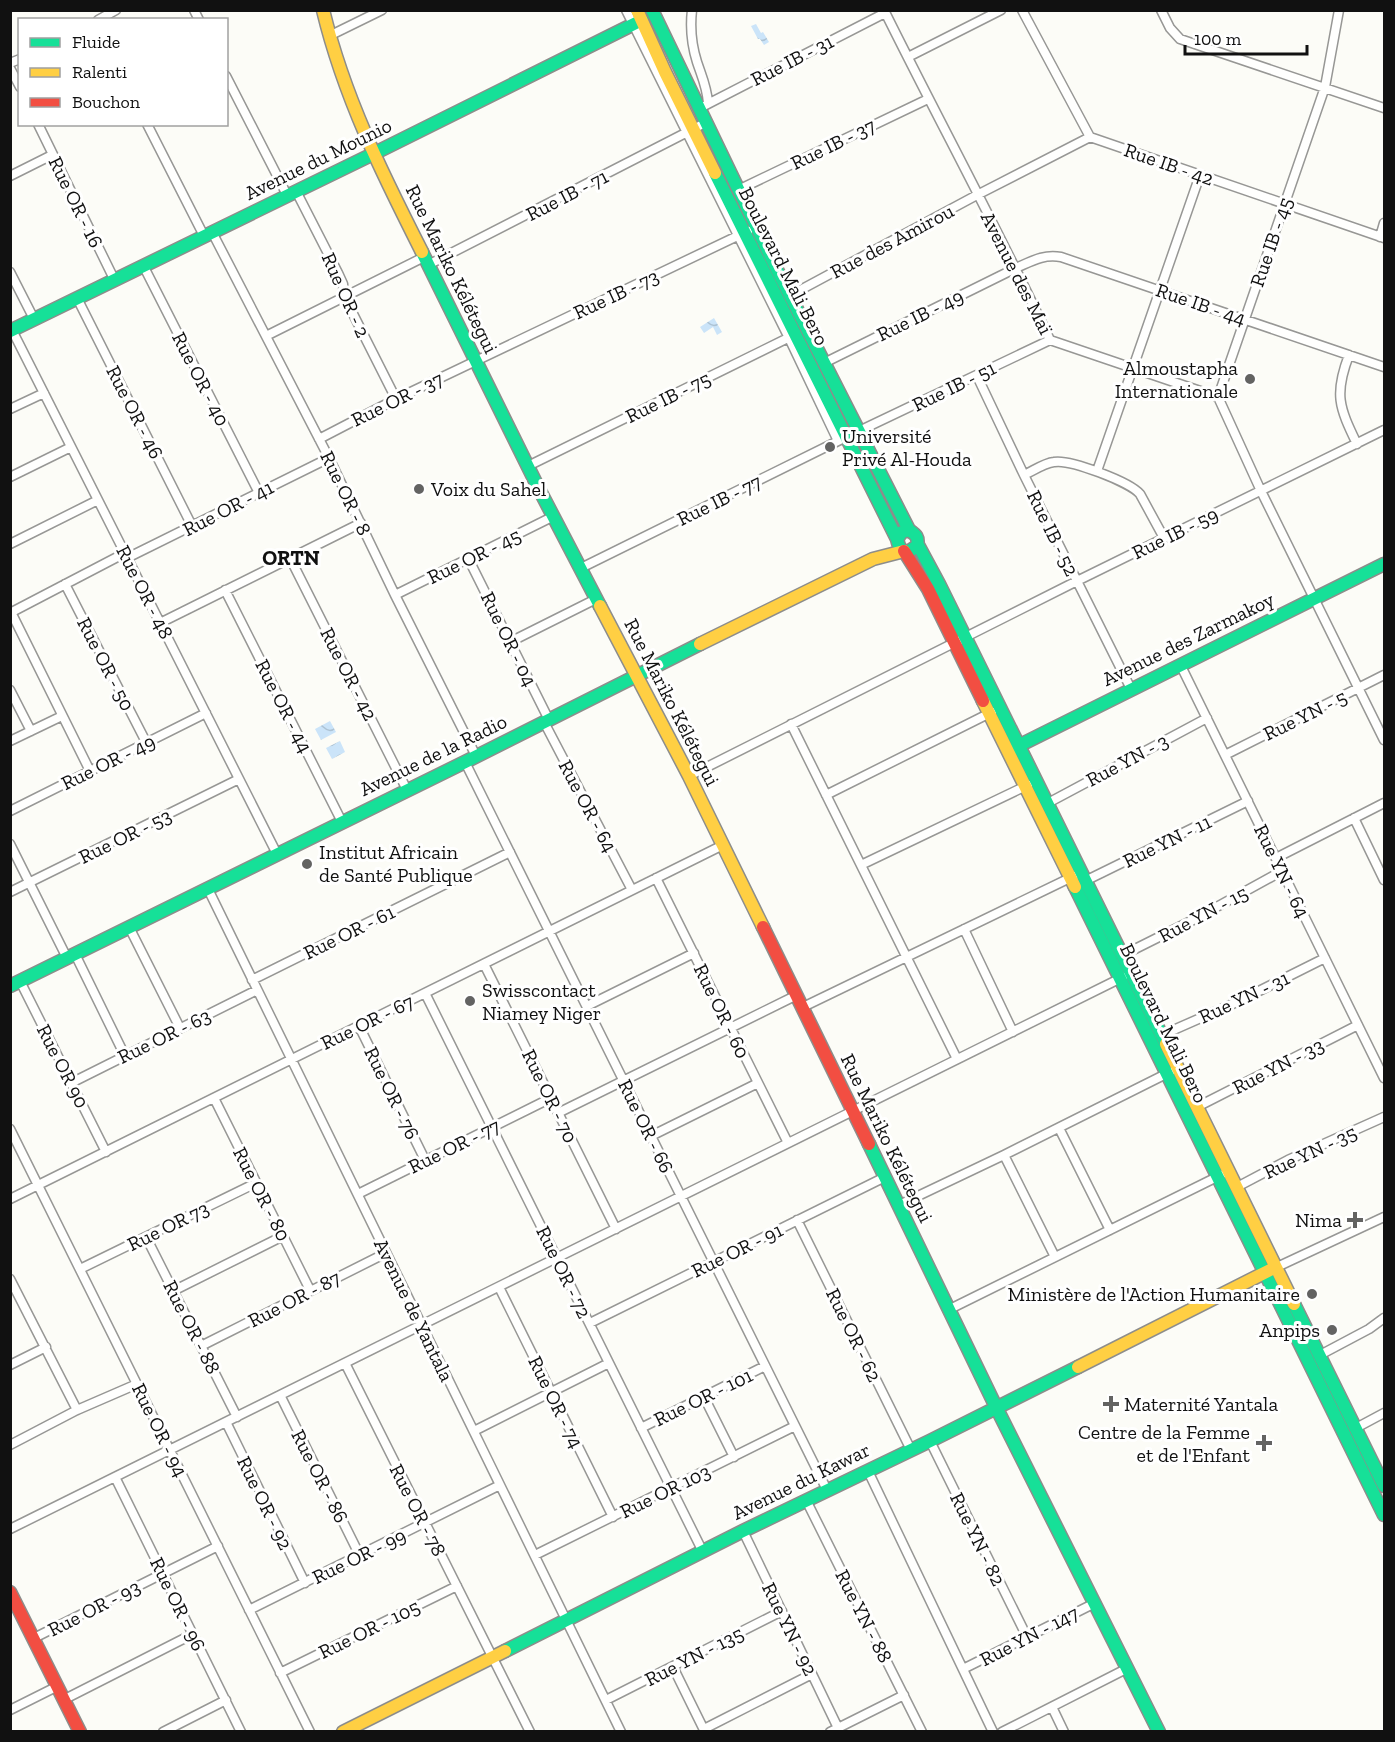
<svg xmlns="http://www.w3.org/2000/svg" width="1395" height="1742" font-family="'Zilla Slab',serif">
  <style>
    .water { fill: url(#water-waves) }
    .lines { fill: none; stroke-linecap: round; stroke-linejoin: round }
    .street-casing { stroke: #979795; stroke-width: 11 }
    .fast-casing { stroke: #8d8d8b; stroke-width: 15 }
    .slow-casing { stroke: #8d8d8b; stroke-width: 15 }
    .jam-casing { stroke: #8d8d8b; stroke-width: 15 }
    .street { stroke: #fffffe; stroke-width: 8 }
    .fast { stroke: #16e098; stroke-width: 12 }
    .slow { stroke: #ffcf43; stroke-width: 12 }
    .jam { stroke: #f24e42; stroke-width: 12 }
    .poi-dot { fill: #636362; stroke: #fff; stroke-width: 2 }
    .labels { text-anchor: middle; stroke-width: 6; stroke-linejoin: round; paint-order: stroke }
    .street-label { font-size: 20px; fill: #111; stroke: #fff }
    .poi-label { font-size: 20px; fill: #111; stroke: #fff; text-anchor: end }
    .neighbourhood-label { font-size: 21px; font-weight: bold; fill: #111; stroke: #fff }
  </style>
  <defs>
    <pattern id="water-waves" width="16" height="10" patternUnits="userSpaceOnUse" patternTransform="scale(1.5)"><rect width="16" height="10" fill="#cbe4f9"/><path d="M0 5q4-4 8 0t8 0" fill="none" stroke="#adc3d4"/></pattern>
  </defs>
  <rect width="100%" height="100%" fill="#fcfcf7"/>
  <path class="water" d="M 756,24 L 761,33 L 763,32 L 769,42 L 764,45 L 760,39 L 758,39 L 751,26 Z
    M 714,318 L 722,332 L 717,335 L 713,327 L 704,333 L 700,327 Z
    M 330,721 L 336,732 L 321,740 L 315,729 Z
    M 340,741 L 345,752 L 332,759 L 326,748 Z"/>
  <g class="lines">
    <defs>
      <path id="street" d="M 194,10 L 199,20
        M 626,10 L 789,338 L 838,441
        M 692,10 C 690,27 692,46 697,62 C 702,77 707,87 708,103
        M 884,10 C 939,121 998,229 1050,340 L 1218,397 L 1261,491 L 1384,740
        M 1022,10 L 1090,137 L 1384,238
        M 1161,10 L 1170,28 L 1180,39 L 1384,108
        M 98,20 L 116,10
        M 329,36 L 382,10
        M 908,57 L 1001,10
        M 10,63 L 20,59
        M 10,68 L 20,87
        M 226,76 L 287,195
        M 698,109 L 885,13
        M 38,124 L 114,279
        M 147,124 L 204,236
        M 10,176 L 52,155
        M 738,190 L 928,99
        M 296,191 L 338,273 L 343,284 L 344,296 L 396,399
        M 212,232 L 329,458 L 395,595 L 476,756
        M 1380,237 L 1384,223
        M 143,265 L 259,493
        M 428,265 L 705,123
        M 10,272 L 34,319
        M 791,295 L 977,195 L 1090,137
        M 77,298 L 192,526
        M 12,330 L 277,854
        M 266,336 L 424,257
        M 1349,355 C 1334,394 1339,407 1357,444
        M 824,363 L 1016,268 C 1032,261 1043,254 1061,257 L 1384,367
        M 977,376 L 1024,475 L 1131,689
        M 1218,397 L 1325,87 L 1339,10
        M 10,409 L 44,393
        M 319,439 L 396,399 L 748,231
        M 528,466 L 794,335
        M 1097,471 L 1200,175
        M 1024,475 C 1033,471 1044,463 1054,462 C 1070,459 1130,482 1140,494 L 1164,538
        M 10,477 L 71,447
        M 10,544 L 98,500
        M 127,558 L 329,458
        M 290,558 L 407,790
        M 468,558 L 549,720
        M 581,568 L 838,441 L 1050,340
        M 65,584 L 147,744
        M 225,590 L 342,822
        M 395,595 L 554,516
        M 11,612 L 90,771
        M 10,613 L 125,553
        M 160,623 L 361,523
        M 510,642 L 596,599
        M 1180,664 L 1384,1078
        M 10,690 L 31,731
        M 544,722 L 632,890
        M 791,724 L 957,1059
        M 10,741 L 62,716
        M 1225,755 L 1384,675
        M 465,762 L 827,1490
        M 689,776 L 1077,581 L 1384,430
        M 826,795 L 992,712
        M 1048,803 L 1207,718
        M 10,811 L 206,713
        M 1354,818 L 1384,880
        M 10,844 L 67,958
        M 1276,858 L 1384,803
        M 861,865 L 1028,785
        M 656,878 L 788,1143
        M 1087,880 L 1248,801
        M 208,889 L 621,1732
        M 10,892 L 239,779
        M 129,927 L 180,1028
        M 964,929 L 1013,1032
        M 75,954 L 125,1056
        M 1123,955 L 1193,920 L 1282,871
        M 484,964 L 616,1229
        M 252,980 L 510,852
        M 20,981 L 106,1152
        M 425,993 L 703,1552
        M 587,1006 L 694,953
        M 801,1008 L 1074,876
        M 359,1026 L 425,1160
        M 1162,1035 L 1237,1002 L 1325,958
        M 71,1083 L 257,990
        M 214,1098 L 310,1290
        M 1197,1107 L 1358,1025
        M 558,1113 L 795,996
        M 1059,1128 L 1110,1230
        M 10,1129 L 310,1732
        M 651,1136 L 758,1083
        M 1004,1155 L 1055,1257
        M 1237,1187 L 1288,1160 L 1384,1117
        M 358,1194 L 551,1098
        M 10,1199 L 723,845
        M 899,1205 L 1004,1155 L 1170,1072
        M 797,1220 L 911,1450
        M 146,1237 L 237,1417
        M 1277,1267 L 1384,1217
        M 80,1269 L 256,1183
        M 10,1279 L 77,1410
        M 499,1287 L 613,1517
        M 173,1291 L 283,1236
        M 950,1309 L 1221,1175
        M 590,1323 L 885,1177
        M 201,1346 L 386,1253
        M 1320,1355 L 1369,1329 L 1384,1318
        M 345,1363 L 530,1732
        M 10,1365 L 46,1347
        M 280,1395 L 360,1556
        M 704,1397 L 734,1457
        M 226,1422 L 305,1583
        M 641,1428 L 765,1366
        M 1356,1428 L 1384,1413
        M 474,1431 L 609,1363
        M 930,1441 L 1027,1637
        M 10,1445 L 77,1410 L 137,1384
        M 868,1471 L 993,1732
        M 115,1477 L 241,1732
        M 806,1500 L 922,1732
        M 10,1529 L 1123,977
        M 743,1531 L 838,1728
        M 535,1555 L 795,1426
        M 249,1610 L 500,1485
        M 34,1638 L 218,1546
        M 673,1667 L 705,1732
        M 963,1669 L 1095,1603
        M 280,1673 L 457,1586
        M 65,1699 L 193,1634
        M 606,1700 L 782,1611
        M 1052,1707 L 1064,1732
        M 10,1710 L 58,1686
        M 704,1729 L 812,1674
        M 163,1732 L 226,1700
        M 830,1732 L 904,1695
        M 1002,1732 L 1128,1668"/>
      <path id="fast" d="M 652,10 L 778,272 L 909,530
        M 715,173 L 897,539 C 899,547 900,551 908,552 L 917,546 C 919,537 916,535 909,530 L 902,532 L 897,539
        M 422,252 L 539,489 L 600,606
        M 10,331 L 373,154 L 642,20
        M 918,545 L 939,584 L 1166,1044
        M 1012,749 L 1384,564
        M 1075,887 L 1384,1515
        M 10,986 L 465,762 L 700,644
        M 869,1144 L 996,1407 L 1159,1732
        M 1294,1304 L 1384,1486
        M 505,1651 L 743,1531 L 930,1441 L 1078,1367"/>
      <path id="slow" d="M 323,10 C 344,97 382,173 422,252
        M 637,10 L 665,72 L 715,173
        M 600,606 L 689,776 L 763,927
        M 700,644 L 873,559 L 904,551
        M 983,701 L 1075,887
        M 1166,1044 L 1294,1304
        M 1078,1367 L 1274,1268
        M 343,1732 L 505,1651"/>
      <path id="jam" d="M 904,551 L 928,589 L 983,701
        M 763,927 L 869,1144
        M 10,1592 L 80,1732"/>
    </defs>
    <use href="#street" class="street-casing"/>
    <use href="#fast" class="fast-casing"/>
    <use href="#slow" class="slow-casing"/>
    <use href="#jam" class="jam-casing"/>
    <use href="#street" class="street"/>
    <use href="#fast" class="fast"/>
    <use href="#slow" class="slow"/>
    <use href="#jam" class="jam"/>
  </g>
  <g class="poi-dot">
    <circle cx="1250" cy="379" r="6"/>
    <circle cx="830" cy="447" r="6"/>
    <circle cx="419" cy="489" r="6"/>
    <circle cx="307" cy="864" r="6"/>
    <circle cx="470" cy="1001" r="6"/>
    <path d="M1352 1211h6v6h6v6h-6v6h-6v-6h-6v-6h6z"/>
    <circle cx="1312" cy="1294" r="6"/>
    <circle cx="1332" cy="1330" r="6"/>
    <path d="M1108 1395h6v6h6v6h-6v6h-6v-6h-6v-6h6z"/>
    <path d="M1261 1434h6v6h6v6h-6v6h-6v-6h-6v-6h6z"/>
  </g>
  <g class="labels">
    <g class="street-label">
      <text transform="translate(792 60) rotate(-27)" y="7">Rue IB - 31</text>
      <text transform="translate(833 144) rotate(-26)" y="7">Rue IB - 37</text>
      <text transform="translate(318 159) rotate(-26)" y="7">Avenue du Mounio</text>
      <text transform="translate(1169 164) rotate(19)" y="7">Rue IB - 42</text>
      <text transform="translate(567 195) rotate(-27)" y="7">Rue IB - 71</text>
      <text transform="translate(76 202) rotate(64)" y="7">Rue OR - 16</text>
      <text transform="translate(892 241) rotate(-28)" y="7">Rue des Amirou</text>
      <text transform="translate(1271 242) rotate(-71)" y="7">Rue IB - 45</text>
      <text transform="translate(784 266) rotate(63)" y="7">Boulevard Mali Bero</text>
      <text transform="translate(452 269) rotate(64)" y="7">Rue Mariko Kélétegui</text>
      <text transform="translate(1017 273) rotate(63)" y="7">Avenue des Maï</text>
      <text transform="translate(616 294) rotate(-25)" y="7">Rue IB - 73</text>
      <text transform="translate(346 295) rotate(66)" y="7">Rue OR - 2</text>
      <text transform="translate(1201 304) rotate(19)" y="7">Rue IB - 44</text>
      <text transform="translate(920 315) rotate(-26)" y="7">Rue IB - 49</text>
      <text transform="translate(201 379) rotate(63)" y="7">Rue OR - 40</text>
      <text transform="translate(954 386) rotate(-26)" y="7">Rue IB - 51</text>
      <text transform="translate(668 397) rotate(-26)" y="7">Rue IB - 75</text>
      <text transform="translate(397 399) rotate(-26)" y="7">Rue OR - 37</text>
      <text transform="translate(135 412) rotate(63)" y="7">Rue OR - 46</text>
      <text transform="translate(346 493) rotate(64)" y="7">Rue OR - 8</text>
      <text transform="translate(719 500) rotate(-26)" y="7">Rue IB - 77</text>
      <text transform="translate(228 508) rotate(-27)" y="7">Rue OR - 41</text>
      <text transform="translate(1053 533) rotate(64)" y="7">Rue IB - 52</text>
      <text transform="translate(1175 533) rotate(-26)" y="7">Rue IB - 59</text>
      <text transform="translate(474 556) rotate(-26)" y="7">Rue OR - 45</text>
      <text transform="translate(145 592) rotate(63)" y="7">Rue OR - 48</text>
      <text transform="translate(509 639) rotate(64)" y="7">Rue OR - 04</text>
      <text transform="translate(1188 639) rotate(-26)" y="7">Avenue des Zarmakoy</text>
      <text transform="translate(106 664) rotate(63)" y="7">Rue OR - 50</text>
      <text transform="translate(349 674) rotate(63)" y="7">Rue OR - 42</text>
      <text transform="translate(672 702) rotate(63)" y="7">Rue Mariko Kélétegui</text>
      <text transform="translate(284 706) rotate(63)" y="7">Rue OR - 44</text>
      <text transform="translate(1305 715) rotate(-26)" y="7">Rue YN - 5</text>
      <text transform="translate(433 755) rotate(-26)" y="7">Avenue de la Radio</text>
      <text transform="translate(1127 760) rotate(-28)" y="7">Rue YN - 3</text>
      <text transform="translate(108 762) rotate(-26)" y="7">Rue OR - 49</text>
      <text transform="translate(588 806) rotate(62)" y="7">Rue OR - 64</text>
      <text transform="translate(125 836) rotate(-26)" y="7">Rue OR - 53</text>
      <text transform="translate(1167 841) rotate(-26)" y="7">Rue YN - 11</text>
      <text transform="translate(1282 871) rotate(64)" y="7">Rue YN - 64</text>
      <text transform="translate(1203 914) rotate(-28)" y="7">Rue YN - 15</text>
      <text transform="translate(349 932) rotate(-26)" y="7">Rue OR - 61</text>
      <text transform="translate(1244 997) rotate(-25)" y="7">Rue YN - 31</text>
      <text transform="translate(722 1011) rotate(64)" y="7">Rue OR - 60</text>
      <text transform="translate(367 1022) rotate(-26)" y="7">Rue OR - 67</text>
      <text transform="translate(1164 1023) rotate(64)" y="7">Boulevard Mali Bero</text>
      <text transform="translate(164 1036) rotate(-26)" y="7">Rue OR - 63</text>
      <text transform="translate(63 1066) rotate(63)" y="7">Rue OR 90</text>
      <text transform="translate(1278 1066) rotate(-27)" y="7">Rue YN - 33</text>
      <text transform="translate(392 1093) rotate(64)" y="7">Rue OR - 76</text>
      <text transform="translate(550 1096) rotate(64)" y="7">Rue OR - 70</text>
      <text transform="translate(646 1126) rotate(64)" y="7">Rue OR - 66</text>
      <text transform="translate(887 1138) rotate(64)" y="7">Rue Mariko Kélétegui</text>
      <text transform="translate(454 1146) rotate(-26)" y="7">Rue OR - 77</text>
      <text transform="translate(1310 1152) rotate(-25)" y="7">Rue YN - 35</text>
      <text transform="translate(262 1194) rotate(63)" y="7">Rue OR - 80</text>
      <text transform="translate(168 1226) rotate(-26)" y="7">Rue OR 73</text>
      <text transform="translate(737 1250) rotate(-26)" y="7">Rue OR - 91</text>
      <text transform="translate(564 1272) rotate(64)" y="7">Rue OR - 72</text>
      <text transform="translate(294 1299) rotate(-27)" y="7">Rue OR - 87</text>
      <text transform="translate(414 1310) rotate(64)" y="7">Avenue de Yantala</text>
      <text transform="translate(192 1327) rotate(63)" y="7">Rue OR - 88</text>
      <text transform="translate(854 1335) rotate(64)" y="7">Rue OR - 62</text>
      <text transform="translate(703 1397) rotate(-26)" y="7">Rue OR - 101</text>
      <text transform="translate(556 1402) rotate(64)" y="7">Rue OR - 74</text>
      <text transform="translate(160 1430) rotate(64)" y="7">Rue OR - 94</text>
      <text transform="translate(320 1476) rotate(63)" y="7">Rue OR - 86</text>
      <text transform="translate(801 1481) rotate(-26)" y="7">Avenue du Kawar</text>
      <text transform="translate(665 1491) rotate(-26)" y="7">Rue OR 103</text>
      <text transform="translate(265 1503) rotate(64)" y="7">Rue OR - 92</text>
      <text transform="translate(418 1510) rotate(63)" y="7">Rue OR - 78</text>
      <text transform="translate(978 1539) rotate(64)" y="7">Rue YN - 82</text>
      <text transform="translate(359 1556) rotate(-26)" y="7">Rue OR - 99</text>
      <text transform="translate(178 1604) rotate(64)" y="7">Rue OR - 96</text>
      <text transform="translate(94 1608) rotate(-27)" y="7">Rue OR - 93</text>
      <text transform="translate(864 1616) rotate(63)" y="7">Rue YN - 88</text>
      <text transform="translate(369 1629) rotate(-26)" y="7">Rue OR - 105</text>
      <text transform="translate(790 1629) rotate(64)" y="7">Rue YN - 92</text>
      <text transform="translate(1029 1636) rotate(-27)" y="7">Rue YN - 147</text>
      <text transform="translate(694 1656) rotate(-27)" y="7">Rue YN - 135</text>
    </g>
    <g class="poi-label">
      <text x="1238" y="375">Almoustapha<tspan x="1238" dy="23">Internationale</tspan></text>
      <text x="842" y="443" text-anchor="start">Université<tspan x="842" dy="23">Privé Al-Houda</tspan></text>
      <text x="431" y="496" text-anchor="start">Voix du Sahel</text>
      <text x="319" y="859" text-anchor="start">Institut Africain<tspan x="319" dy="23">de Santé Publique</tspan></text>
      <text x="482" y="997" text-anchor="start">Swisscontact<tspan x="482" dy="23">Niamey Niger</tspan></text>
      <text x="1342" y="1227">Nima</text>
      <text x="1300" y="1301">Ministère de l'Action Humanitaire</text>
      <text x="1320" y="1337">Anpips</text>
      <text x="1124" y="1411" text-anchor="start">Maternité Yantala</text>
      <text x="1250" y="1439">Centre de la Femme<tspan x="1250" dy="23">et de l'Enfant</tspan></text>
    </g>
    <g class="neighbourhood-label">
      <text x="291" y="565">ORTN</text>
    </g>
  </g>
  <rect width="1395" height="1742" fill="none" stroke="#111111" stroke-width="24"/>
  <rect x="18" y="18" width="210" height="108" fill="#ffffff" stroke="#a0a0a0" stroke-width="1.5"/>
  <rect x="30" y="38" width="30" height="9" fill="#16e098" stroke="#a0a0a0" stroke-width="1.5"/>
  <text x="72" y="48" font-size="18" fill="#111111">Fluide</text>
  <rect x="30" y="68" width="30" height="9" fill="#ffcf43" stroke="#a0a0a0" stroke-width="1.5"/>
  <text x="72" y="78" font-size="18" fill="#111111">Ralenti</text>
  <rect x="30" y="98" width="30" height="9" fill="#f24e42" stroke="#a0a0a0" stroke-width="1.5"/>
  <text x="72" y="108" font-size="18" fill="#111111">Bouchon</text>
  <path d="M1185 45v9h122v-9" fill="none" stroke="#111111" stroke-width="3"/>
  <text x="1194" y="45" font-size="18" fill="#111111" stroke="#ffffff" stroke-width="4.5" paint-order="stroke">100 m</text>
</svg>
